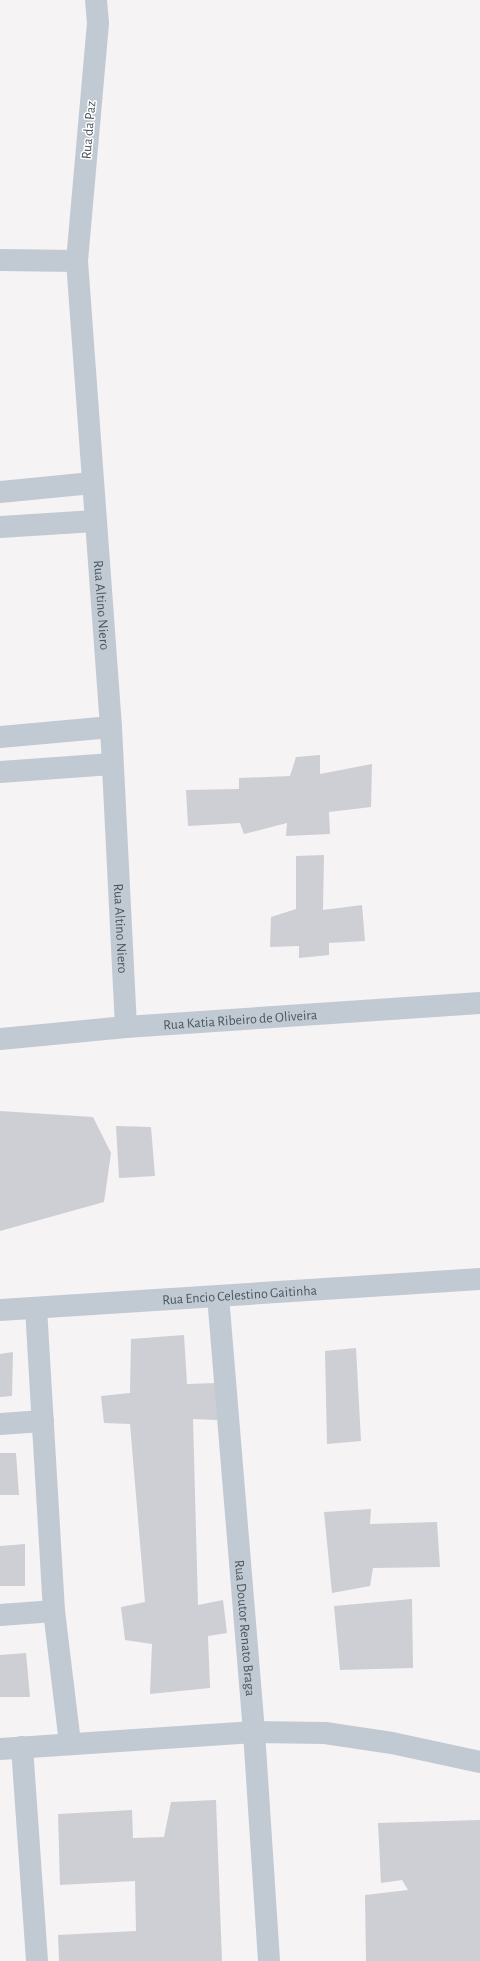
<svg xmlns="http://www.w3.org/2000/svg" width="480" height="1961" font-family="'Alegreya Sans',sans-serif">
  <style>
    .building { fill: #cdcfd5 }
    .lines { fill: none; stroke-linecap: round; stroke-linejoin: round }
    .minor { stroke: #c1cad2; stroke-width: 22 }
    .labels { text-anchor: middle; stroke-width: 3; stroke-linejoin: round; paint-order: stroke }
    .street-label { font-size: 14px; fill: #4a5661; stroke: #fff }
  </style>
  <rect width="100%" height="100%" fill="#f5f3f3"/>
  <path class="building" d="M 320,755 L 320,774 L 372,764 L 371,807 L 329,812 L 330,834 L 286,836 L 287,823 L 244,834 L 240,823 L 188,826 L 186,790 L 239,789 L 239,778 L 290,776 L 296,757 Z
    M 324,855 L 323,910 L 362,905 L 365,941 L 329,943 L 329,955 L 299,958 L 299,946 L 270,947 L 271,917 L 296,909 L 296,856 Z
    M 0,1111 L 93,1117 L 111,1153 L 104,1202 L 0,1231 Z
    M 116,1126 L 151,1127 L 155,1176 L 119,1178 Z
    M 184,1335 L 187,1384 L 217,1383 L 217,1420 L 193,1419 L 198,1605 L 223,1600 L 227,1633 L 208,1636 L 210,1688 L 150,1694 L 152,1644 L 125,1640 L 121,1607 L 145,1602 L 130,1424 L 104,1423 L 101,1396 L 130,1393 L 131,1339 Z
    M 356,1348 L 361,1441 L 327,1444 L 325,1351 Z
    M 13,1352 L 12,1396 L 0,1397 L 0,1354 Z
    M 0,1453 L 16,1453 L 19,1495 L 0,1495 Z
    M 371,1509 L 370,1524 L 437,1522 L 440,1567 L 373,1568 L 370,1586 L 332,1593 L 324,1512 Z
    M 25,1544 L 25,1586 L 0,1586 L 0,1546 Z
    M 412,1599 L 413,1668 L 340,1670 L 334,1606 Z
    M 26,1653 L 30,1697 L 0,1697 L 0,1655 Z
    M 216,1800 L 222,1961 L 59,1961 L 58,1935 L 136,1931 L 135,1881 L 60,1885 L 58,1814 L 132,1810 L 133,1838 L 164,1837 L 171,1802 Z
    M 480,1820 L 480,1961 L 366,1961 L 365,1895 L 408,1890 L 402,1880 L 381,1883 L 378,1823 Z"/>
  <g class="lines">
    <g class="minor">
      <path id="s1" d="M 96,0 L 98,23 L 77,261 L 111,727 L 126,1027"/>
      <path d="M 0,260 L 77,261"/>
      <path d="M 0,492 L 92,483"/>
      <path d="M 0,527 L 95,521"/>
      <path d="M 0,737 L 111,727"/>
      <path d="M 0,772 L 112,764"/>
      <path id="s2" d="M 0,1039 L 126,1027 L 480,1003"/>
      <path id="s3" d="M 218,1296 L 254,1732 L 269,1961"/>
      <path d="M 36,1308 L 54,1611 L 70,1743"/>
      <path id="s4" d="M 0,1310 L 480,1279"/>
      <path d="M 0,1424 L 43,1421"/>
      <path d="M 0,1615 L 54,1611"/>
      <path d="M 22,1747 L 37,1961"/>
      <path d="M 0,1749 L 254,1732 L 325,1733 L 392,1743 L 480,1762"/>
    </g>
  </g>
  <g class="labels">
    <g class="street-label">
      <text transform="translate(88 130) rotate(-85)" y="5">Rua da Paz</text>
      <text dy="5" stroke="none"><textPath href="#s1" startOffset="607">Rua Altino Niero</textPath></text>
      <text dy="5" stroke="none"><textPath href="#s1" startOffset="931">Rua Altino Niero</textPath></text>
      <text dy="5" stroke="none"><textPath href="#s2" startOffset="241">Rua Katia Ribeiro de Oliveira</textPath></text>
      <text dy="5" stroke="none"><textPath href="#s4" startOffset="240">Rua Encio Celestino Gaitinha</textPath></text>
      <text dy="5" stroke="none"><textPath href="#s3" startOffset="333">Rua Doutor Renato Braga</textPath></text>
    </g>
  </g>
</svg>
